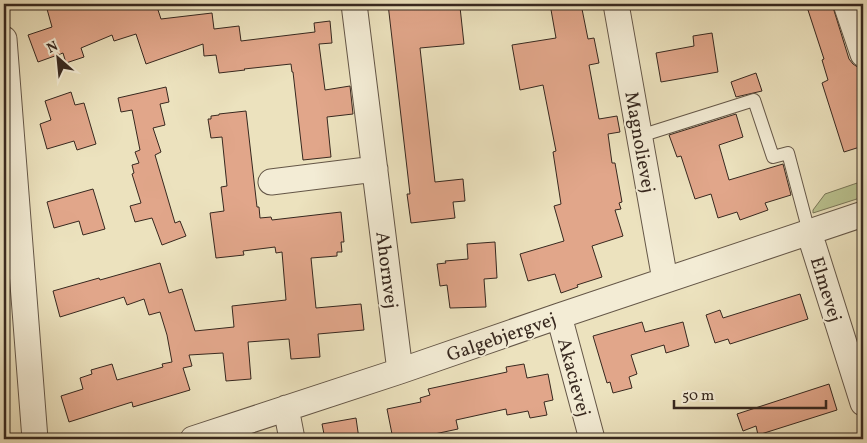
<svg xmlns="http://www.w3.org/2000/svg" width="867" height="443" font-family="Vollkorn,serif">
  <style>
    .green { fill: #bac390; stroke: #787658 }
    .building { fill: #e1a68a; stroke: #37281f }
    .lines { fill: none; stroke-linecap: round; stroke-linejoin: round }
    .service-casing { stroke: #645647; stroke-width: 14 }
    .minor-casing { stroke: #645647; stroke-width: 27 }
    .service { stroke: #f3ecd5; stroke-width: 12 }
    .minor { stroke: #f3ecd5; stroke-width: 25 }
    .labels { text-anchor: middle; stroke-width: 4; stroke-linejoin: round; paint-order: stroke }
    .street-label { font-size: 19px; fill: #37281f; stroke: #f3ecd5 }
  </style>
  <rect width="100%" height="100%" fill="#ece2be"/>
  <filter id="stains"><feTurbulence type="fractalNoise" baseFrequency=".004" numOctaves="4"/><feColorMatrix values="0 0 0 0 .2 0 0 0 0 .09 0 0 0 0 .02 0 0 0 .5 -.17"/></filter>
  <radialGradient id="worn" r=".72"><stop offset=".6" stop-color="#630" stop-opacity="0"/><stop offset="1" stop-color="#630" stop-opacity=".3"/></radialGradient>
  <path class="green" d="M 863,181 L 863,197 L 813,213 L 813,210 L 825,194 Z"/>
  <path class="building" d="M 62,4 L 156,4 L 161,19 L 212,13 L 214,29 L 239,26 L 241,41 L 315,32 L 314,23 L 330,21 L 332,43 L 319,44 L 325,90 L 350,86 L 353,114 L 327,117 L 331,157 L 303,160 L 293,72 L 292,72 L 291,64 L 244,69 L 245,70 L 219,73 L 216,55 L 204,56 L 203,44 L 146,64 L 136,34 L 114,41 L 112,35 L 81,48 L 84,57 L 66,63 L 63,53 L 38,62 L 28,35 L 52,27 L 47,9 Z
    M 388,4 L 456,4 L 456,8 L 460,7 L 464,44 L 420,48 L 435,182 L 463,179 L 465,201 L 453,202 L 455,218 L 411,223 L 407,194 L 410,194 Z
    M 550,4 L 581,4 L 588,39 L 594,38 L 599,63 L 589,65 L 599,119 L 617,116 L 620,132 L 608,134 L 612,163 L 615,163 L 622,202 L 619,203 L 621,209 L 615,210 L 623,236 L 592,246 L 602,277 L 577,285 L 578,287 L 561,293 L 555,274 L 528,281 L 520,254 L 564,241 L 554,206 L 561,204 L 553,152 L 556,151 L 543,85 L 520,90 L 512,45 L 556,38 Z
    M 806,4 L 832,4 L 849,59 L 853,64 L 859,68 L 863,80 L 863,146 L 844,152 L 822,83 L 828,80 L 822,60 L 824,59 Z
    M 712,33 L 718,72 L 661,82 L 656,53 L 694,46 L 693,36 Z
    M 756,73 L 762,91 L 736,97 L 731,82 Z
    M 166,87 L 169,102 L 160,104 L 165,125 L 153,128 L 161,152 L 155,155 L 175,223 L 180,221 L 186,236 L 162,245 L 152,218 L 135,222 L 130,206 L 141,203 L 132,174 L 134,173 L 132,165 L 139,163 L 135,152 L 140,150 L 132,110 L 121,112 L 118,98 Z
    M 71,92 L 75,105 L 84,103 L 96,144 L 77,150 L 74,141 L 47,149 L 40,124 L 51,120 L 45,101 Z
    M 246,111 L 257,207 L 259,207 L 260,218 L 271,217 L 272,220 L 341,212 L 344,242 L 341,242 L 342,252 L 337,252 L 337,256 L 311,258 L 316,308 L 361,304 L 364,330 L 318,334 L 320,357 L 291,359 L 289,339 L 248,342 L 251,379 L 226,381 L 223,353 L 189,355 L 192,366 L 183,368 L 190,390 L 133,407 L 132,402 L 69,422 L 61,396 L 83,389 L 80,378 L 92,374 L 91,370 L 112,364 L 117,380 L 163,367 L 162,364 L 172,362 L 167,335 L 160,312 L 149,315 L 144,299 L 127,305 L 124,297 L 60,317 L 53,291 L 99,278 L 100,280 L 160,263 L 169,293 L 182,289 L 195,331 L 234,327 L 232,306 L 286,300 L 282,252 L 276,253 L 275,247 L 243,251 L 244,255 L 216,258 L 210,213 L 224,211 L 221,187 L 227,186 L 222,137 L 211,138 L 208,119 L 211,119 L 211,116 L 219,115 L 219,114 Z
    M 736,114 L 743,137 L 719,145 L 729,180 L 783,164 L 791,195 L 765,203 L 768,210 L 740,220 L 737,212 L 718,218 L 711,194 L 695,199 L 681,156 L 677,157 L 669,135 Z
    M 93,189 L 105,229 L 83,235 L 79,221 L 54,228 L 47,202 Z
    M 495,242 L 497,278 L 484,279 L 486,307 L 450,308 L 447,285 L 440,286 L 437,264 L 446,263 L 445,261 L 468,259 L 467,244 Z
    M 800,294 L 808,319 L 730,344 L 728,339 L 715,343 L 706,315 L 720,310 L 723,318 Z
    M 642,322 L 645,332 L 683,322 L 689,346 L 666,353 L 664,345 L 631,355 L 637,374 L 629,377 L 632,388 L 613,393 L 610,382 L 607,383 L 593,336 Z
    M 524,364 L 527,378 L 548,374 L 553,400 L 544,402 L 547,415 L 530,418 L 528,411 L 507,415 L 506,409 L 456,420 L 458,429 L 411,439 L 393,439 L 387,409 L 421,402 L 420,398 L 430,395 L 428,389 L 507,372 L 506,367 Z
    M 829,384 L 837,410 L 758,435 L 756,426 L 743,431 L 737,414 Z
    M 356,418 L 359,439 L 325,439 L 322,424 Z"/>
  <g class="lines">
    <defs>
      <path id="service" d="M 640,136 L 754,100 L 773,157 L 788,153 L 809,232"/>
      <path id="minor" d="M 354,4 L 400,371
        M 616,4 L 665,280
        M 846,4 L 863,54
        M 4,39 L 35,439
        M 271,182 L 375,169
        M 809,232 L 863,403
        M 559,316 L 592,439
        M 286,408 L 292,439
        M 193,439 L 400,371 L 559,316 L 863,214"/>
    </defs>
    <use href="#service" class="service-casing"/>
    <use href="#minor" class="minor-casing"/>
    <use href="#service" class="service"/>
    <use href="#minor" class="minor"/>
  </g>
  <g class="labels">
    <g class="street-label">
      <text transform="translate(641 142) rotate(80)" y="7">Magnolievej</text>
      <text transform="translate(388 270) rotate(83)" y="7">Ahornvej</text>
      <text transform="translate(827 289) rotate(73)" y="7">Elmevej</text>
      <text transform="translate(501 336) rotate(-19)" y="7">Galgebjergvej</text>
      <text transform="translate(575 377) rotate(75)" y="7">Akacievej</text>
    </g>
  </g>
  <rect width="867" height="443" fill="none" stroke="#ece2be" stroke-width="20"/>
  <rect x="5" y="5" width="857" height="433" fill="none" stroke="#37281f" stroke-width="2.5"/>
  <rect x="10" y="10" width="847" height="423" fill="none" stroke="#37281f"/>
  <g transform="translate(58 58) rotate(333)" stroke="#f3ecd5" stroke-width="4" paint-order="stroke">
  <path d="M0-4L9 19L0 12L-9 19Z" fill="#37281f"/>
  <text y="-8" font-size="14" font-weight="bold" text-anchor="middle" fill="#37281f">N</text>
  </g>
  <path d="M674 400v8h152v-8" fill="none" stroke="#37281f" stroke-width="2.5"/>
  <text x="682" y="400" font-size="15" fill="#37281f" stroke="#f3ecd5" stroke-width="4" paint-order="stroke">50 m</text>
  <rect width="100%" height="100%" filter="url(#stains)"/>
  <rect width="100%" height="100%" fill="url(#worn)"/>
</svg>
